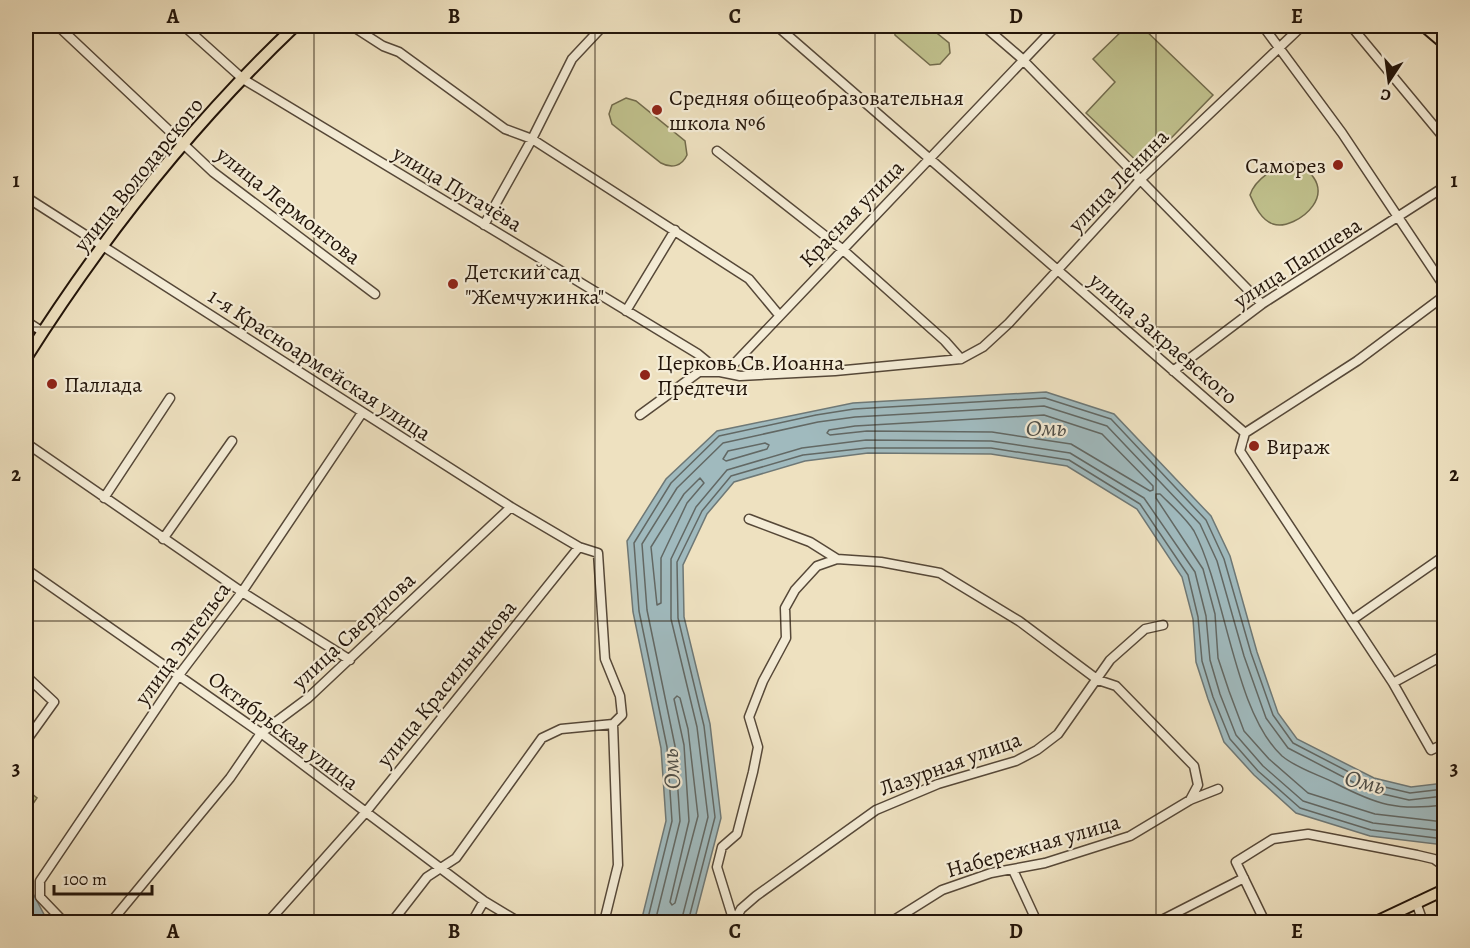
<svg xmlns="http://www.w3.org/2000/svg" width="1470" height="948" font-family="Alegreya,serif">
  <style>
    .green { fill: #c0c18d; stroke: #726b4c; stroke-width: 1.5 }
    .water { fill: #a0babe; stroke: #6e7876; stroke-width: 1.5 }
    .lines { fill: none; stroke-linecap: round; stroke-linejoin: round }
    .shore { stroke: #626864; stroke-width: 1.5 }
    .minor-casing { stroke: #564838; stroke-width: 11 }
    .major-casing { stroke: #23150a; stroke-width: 14 }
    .minor { stroke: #f4ecd6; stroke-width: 8 }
    .major { stroke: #eee1c0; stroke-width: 10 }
    .grid { fill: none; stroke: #23150a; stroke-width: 1.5; stroke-opacity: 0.55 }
    .poi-dot { fill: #8f2418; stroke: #f4ecd6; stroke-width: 2 }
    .labels { text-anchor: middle; stroke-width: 4.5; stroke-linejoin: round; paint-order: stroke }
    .poi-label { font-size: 22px; fill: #23150a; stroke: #f4ecd6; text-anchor: start }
    .street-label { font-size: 22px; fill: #23150a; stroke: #f4ecd6 }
    .water-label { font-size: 24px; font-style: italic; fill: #4f4f49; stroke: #f4ecd6 }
    .neatline { fill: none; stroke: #23150a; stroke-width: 2 }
    .grid-label { font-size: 20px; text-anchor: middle; font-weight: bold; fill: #23150a }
  </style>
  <rect width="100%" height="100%" fill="#eee1c0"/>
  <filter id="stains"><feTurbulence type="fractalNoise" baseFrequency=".00333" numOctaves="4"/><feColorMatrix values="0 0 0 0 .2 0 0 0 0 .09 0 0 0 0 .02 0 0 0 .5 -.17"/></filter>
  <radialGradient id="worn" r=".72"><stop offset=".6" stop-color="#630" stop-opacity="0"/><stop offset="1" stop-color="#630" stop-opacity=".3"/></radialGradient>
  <path class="green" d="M 894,26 L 928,26 L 949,43 L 950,53 L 940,64 L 930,65 L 895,35 Z
    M 1127,26 L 1141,26 L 1213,95 L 1143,167 L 1086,113 L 1115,82 L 1093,59 Z
    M 626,98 L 636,101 L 685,141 L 687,155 C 682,166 672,169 661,163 L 612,124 L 609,114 L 612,105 Z
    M 1293,162 C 1350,189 1295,232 1273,224 C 1261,220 1255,206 1250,195 C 1255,179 1277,165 1293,162 Z
    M 26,789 L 37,798 L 26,814 Z"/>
  <path class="water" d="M 1046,392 L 1114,414 L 1211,516 L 1230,556 L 1257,652 L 1278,713 L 1297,739 L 1374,778 L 1411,787 L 1444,783 L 1444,845 L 1370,836 L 1296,813 L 1254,775 L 1224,742 L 1208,699 L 1196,662 L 1193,619 L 1182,577 L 1137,509 L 1067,466 L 991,454 L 868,453 L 805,461 L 734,482 L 707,514 L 683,565 L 684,617 L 710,724 L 721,818 L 694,922 L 641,922 L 666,821 L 661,748 L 633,612 L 627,541 L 666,479 L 717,431 L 853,403 Z
    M 26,880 L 27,882 L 48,922 L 26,922 Z"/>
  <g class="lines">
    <path class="shore" d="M 1044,415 L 1102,434 L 1153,486 L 1153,490 L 1150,491 L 1071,444 L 992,432 L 867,431 L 830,435 L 827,433 L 829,430 L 855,426 Z
      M 765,443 L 769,445 L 767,449 L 726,461 L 723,459 L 728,451 Z
      M 700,478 L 704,483 L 687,503 L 661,558 L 661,603 L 657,605 L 651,547 L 684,494 Z
      M 677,696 L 680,698 L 688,729 L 698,816 L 675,903 L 672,905 L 670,902 L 689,821 L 684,745 L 674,699 Z
      M 1444,805 C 1397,811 1377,805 1335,783 C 1319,775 1296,768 1282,756 C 1234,712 1226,592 1194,531 C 1186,518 1171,505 1160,494 L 1156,494 L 1156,498 L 1203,569 L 1215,614 L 1218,658 L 1229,691 L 1244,731 L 1269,759 L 1308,793 L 1375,814 L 1444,822
      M 647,922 L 672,821 L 667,747 L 639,611 L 634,543 L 671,483 L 719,436 L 816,415 L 854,409 L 1045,398 L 1111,419 L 1206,520 L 1224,559 L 1251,653 L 1273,715 L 1293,743 L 1372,784 L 1410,793 L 1444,789
      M 655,922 L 680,821 L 675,746 L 647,610 L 642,544 L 677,488 L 723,443 L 818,422 L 855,417 L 1044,406 L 1107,426 L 1200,524 L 1217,561 L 1244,656 L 1266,718 L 1288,748 L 1370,791 L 1409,800 L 1444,796
      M 681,922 L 708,817 L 697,727 L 671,619 L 671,559 L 696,507 L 727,470 L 802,448 L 866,440 L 991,441 L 1070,453 L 1144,498 L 1195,572 L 1206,616 L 1210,660 L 1220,694 L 1236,735 L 1263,766 L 1303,801 L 1373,823 L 1444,831
      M 688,922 L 715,817 L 704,726 L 678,618 L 677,562 L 702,511 L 731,476 L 803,455 L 867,448 L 991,448 L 1069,460 L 1140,504 L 1188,575 L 1198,617 L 1202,661 L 1213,697 L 1230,739 L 1258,771 L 1300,808 L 1371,830 L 1444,839"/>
    <defs>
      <path id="minor" d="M 58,26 L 213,172 L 375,294
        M 184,26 L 243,79 L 571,277 L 698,354 L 720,372 L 734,364 L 1056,26
        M 352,26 L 383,46 L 399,52 L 505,129 L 532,139 L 749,279 L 779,315
        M 777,26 L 1245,433
        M 984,26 L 1020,57 L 1262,304
        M 1263,26 L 1342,133 L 1444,286
        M 1351,26 L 1444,138
        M 717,151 L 842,249 L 945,341 L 961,359
        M 26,197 L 511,507 L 579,547 L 598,553 L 605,659 L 620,696 L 622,715 L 613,724 L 618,865 L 604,922
        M 484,225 L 532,139 L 572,59 L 603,26
        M 626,311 L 675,230
        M 26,321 L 43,332
        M 1173,371 L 1262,304 L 1444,187
        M 640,415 L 699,372 L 720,372 L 740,376 L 835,371 L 961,359 L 983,347 L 1009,323 L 1141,179 L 1302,26
        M 1245,433 L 1240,451 L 1393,683 L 1431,750 L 1444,744
        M 1245,433 L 1357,361 L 1444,296
        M 26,443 L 242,592 L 350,660
        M 104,498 L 170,398
        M 749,519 L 810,542 L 837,559
        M 163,539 L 232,441
        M 26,569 L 261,733 L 484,901 L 519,922
        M 1352,620 L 1444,556
        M 26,676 L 54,702 L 26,741
        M 1393,683 L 1444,655
        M 1013,870 L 1037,922
        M 1416,902 L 1423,922
        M 64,922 L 40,897 L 40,881 L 179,675 L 242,592 L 362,413
        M 111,922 L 230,778 L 261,733 L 308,698 L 511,507
        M 268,922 L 365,813 L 579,547
        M 392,922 L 427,877 L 456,858 L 542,738 L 561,729 L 613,724
        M 472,922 L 484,901
        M 734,922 L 717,867 L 722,847 L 737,834 L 753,772 L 758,747 L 749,717 L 763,681 L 786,638 L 785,608 L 795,590 L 817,566 L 837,559 L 881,562 L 940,573 L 1019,621 L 1098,680 L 1116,686 L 1194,766 L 1198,785 L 1190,800
        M 734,922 L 741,909 L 756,896 L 876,810 L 938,784 L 1016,761 L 1037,750 L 1058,734 L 1110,660 L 1145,629 L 1163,625
        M 891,922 L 942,890 L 991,873 L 1045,863 L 1130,836 L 1190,800 L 1218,789
        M 1158,922 L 1244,878
        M 1265,922 L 1236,862 L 1273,839 L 1308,834 L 1417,855 L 1434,859 L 1444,866"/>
      <path id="major" d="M 1424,26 L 1444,43
        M 26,358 C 102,238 192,124 295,26
        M 1376,922 L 1444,890"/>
    </defs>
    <use href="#minor" class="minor-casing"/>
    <use href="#major" class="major-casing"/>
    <use href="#minor" class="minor"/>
    <use href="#major" class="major"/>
  </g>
  <path class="grid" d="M 314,26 L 314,922M 595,26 L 595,922M 875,26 L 875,922M 1156,26 L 1156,922M 26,327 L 1444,327M 26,621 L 1444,621"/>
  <g class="poi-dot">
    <circle cx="657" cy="110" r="6"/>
    <circle cx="1338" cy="165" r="6"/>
    <circle cx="453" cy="284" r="6"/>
    <circle cx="645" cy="375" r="6"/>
    <circle cx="52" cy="384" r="6"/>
    <circle cx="1254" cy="446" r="6"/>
  </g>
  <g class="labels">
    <g class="poi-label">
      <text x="669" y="105">Средняя общеобразовательная<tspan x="669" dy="25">школа №6</tspan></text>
      <text x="1326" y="173" text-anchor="end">Саморез</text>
      <text x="465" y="279">Детский сад<tspan x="465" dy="25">"Жемчужинка"</tspan></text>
      <text x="657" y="370">Церковь Св.Иоанна<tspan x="657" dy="25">Предтечи</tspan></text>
      <text x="64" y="392">Паллада</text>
      <text x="1266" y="454">Вираж</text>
    </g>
    <g class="street-label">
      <text transform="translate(138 174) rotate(-51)" y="8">улица Володарского</text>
      <text transform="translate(1118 180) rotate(-46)" y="8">улица Ленина</text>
      <text transform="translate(458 188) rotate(31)" y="8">улица Пугачёва</text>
      <text transform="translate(289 205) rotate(38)" y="8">улица Лермонтова</text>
      <text transform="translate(851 213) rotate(-46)" y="8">Красная улица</text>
      <text transform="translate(1297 262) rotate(-33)" y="8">улица Папшева</text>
      <text transform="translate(1164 338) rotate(41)" y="8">улица Закраевского</text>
      <text transform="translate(320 364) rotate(33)" y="8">1-я Красноармейская улица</text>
      <text transform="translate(353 630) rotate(-43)" y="8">улица Свердлова</text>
      <text transform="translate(182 643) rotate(-54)" y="8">улица Энгельса</text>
      <text transform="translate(446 683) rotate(-51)" y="8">улица Красильникова</text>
      <text transform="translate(284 730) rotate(37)" y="8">Октябрьская улица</text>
      <text transform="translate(950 763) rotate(-20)" y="8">Лазурная улица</text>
      <text transform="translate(1033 845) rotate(-16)" y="8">Набережная улица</text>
    </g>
    <g class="water-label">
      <text x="1046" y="436">Омь</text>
      <text transform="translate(671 769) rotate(-94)" y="8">Омь</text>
      <text transform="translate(1365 782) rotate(14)" y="8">Омь</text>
    </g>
  </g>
  <rect width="1470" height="948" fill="none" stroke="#eee1c0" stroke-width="66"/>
  <g transform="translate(1389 81) rotate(193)" stroke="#f4ecd6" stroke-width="4.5" paint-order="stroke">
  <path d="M0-4.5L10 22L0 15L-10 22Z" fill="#23150a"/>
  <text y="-9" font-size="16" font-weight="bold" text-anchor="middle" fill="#23150a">С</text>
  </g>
  <path d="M54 885v9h98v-9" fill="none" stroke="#23150a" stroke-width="3"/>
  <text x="63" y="885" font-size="18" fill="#23150a" stroke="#f4ecd6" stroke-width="4.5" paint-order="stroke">100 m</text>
  <rect x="33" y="33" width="1404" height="882" class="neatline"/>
  <g class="grid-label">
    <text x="173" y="23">A</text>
    <text x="454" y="23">B</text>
    <text x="735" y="23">C</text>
    <text x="1016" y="23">D</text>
    <text x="1297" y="23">E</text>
    <text x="16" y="187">1</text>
    <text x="1454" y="187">1</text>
    <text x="16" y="481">2</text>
    <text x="1454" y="481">2</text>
    <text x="16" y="775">3</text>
    <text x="1454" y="775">3</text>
    <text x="173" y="938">A</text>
    <text x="454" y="938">B</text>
    <text x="735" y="938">C</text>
    <text x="1016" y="938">D</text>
    <text x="1297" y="938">E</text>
  </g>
  <rect width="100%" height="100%" filter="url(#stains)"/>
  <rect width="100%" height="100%" fill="url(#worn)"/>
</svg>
